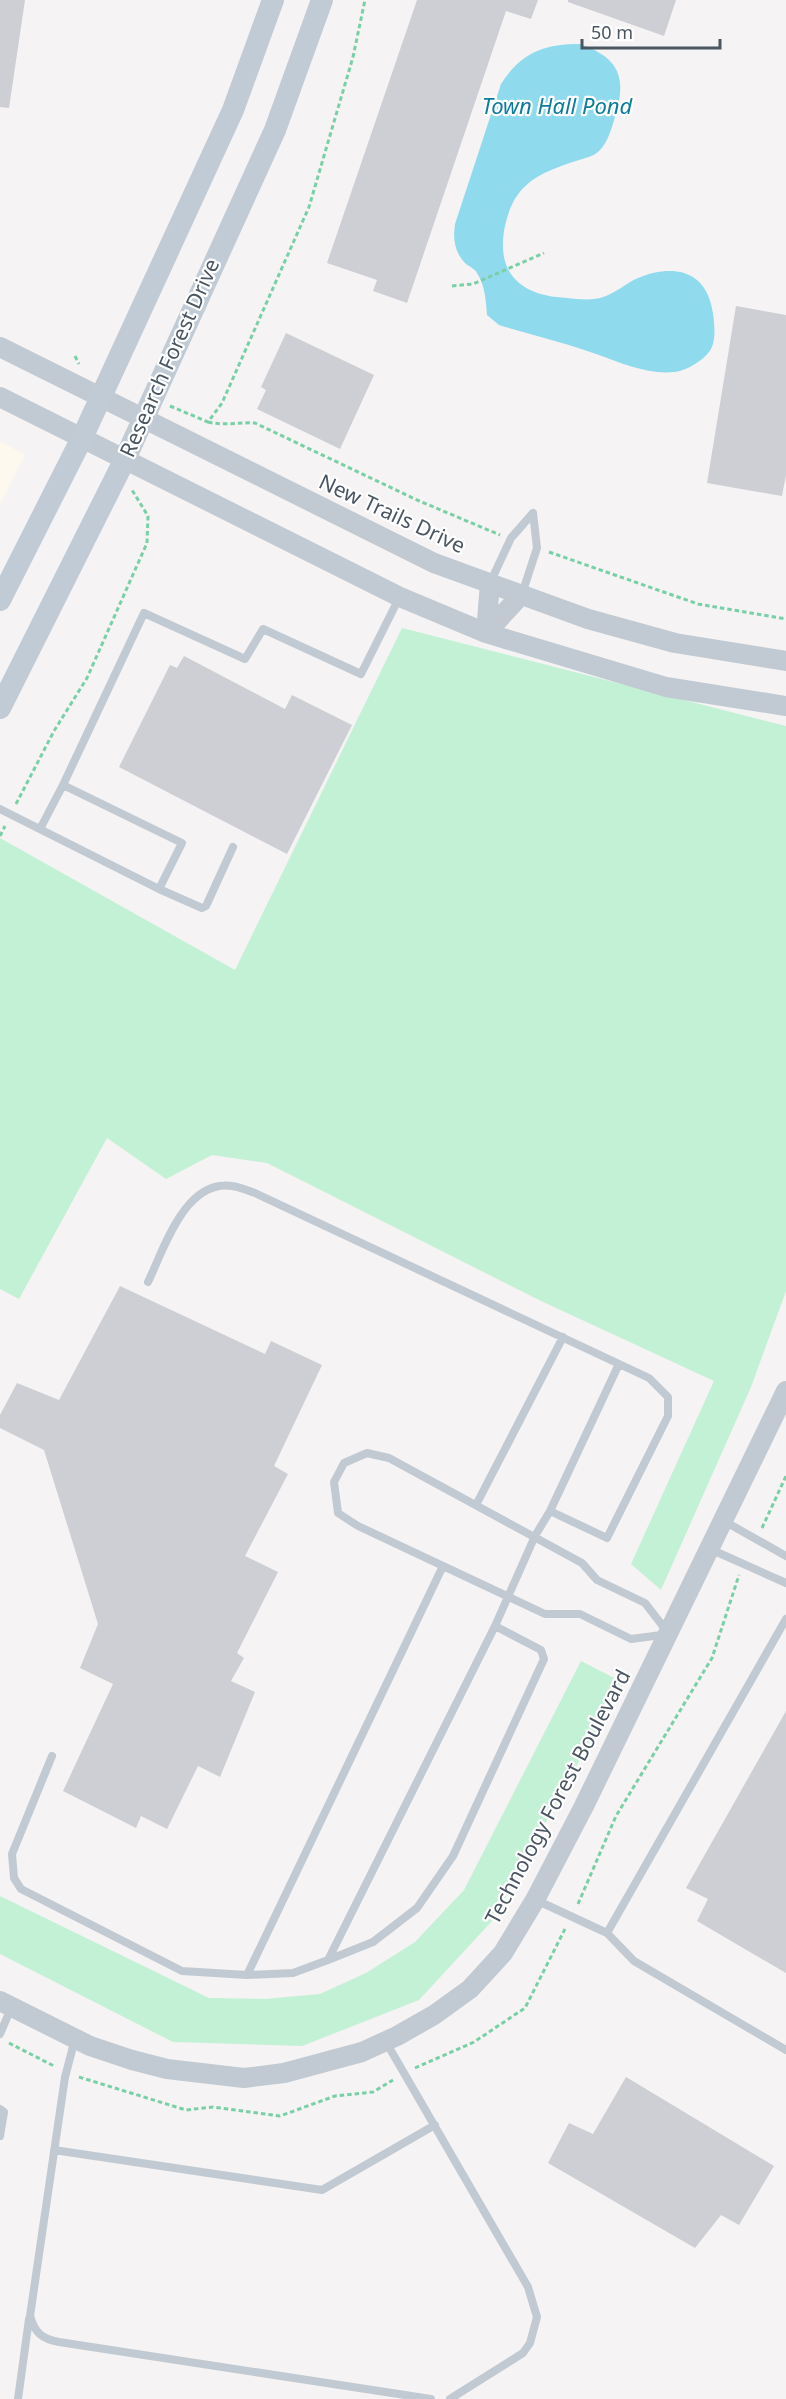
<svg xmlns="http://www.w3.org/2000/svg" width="786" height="2399" font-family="'Noto Sans',sans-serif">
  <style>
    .commercial { fill: #fdf9ef }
    .green { fill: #c3f1d5 }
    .water { fill: #90daee }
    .building { fill: #cdcfd5 }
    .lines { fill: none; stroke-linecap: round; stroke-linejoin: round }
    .path { stroke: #7ad0a6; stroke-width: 3; stroke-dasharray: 4.5 3; stroke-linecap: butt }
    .service { stroke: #c1cad2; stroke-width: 8 }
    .tertiary { stroke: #c1cad2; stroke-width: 20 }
    .secondary { stroke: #c1cbd6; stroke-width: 22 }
    .labels { text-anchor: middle; stroke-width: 4.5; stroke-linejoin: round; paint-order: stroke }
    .street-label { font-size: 21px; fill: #4a5661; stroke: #fff }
    .water-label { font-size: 22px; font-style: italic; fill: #0c7c9b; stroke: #fff }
  </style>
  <rect width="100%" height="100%" fill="#f5f3f3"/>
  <path class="commercial" d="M 0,441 L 25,455 L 0,504 Z"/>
  <path class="green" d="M 402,628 L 786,726 L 786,1291 L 751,1387 L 661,1590 L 631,1564 L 714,1381 L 541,1301 L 267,1163 L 212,1155 L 166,1179 L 107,1138 L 19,1299 L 0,1289 L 0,838 L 235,970 Z
    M 581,1661 L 622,1682 L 493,1920 L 419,2000 L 302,2046 L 173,2042 L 0,1954 L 0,1896 L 209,1998 L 264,1999 L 320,1994 L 366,1973 L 415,1942 L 464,1890 Z"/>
  <path class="water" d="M 580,44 C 620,58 627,78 615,117 C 612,127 608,142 600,150 C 594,157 584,158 576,161 C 535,174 512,186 504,231 C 497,277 524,296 567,298 C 578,299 592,301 603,297 C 616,293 626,283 638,278 C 669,265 702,268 711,304 C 714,316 717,338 711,349 C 705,360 686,371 674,372 C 649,375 621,363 599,355 C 567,343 532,335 499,325 L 487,315 C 486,301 485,285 477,273 C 475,269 470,267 466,264 C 454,252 453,239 455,224 L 501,84 C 521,53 543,44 580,44 Z"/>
  <path class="building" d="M 0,0 L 25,0 L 9,108 L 0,107 Z
    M 417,0 L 538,0 L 531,19 L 506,11 L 407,303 L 373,291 L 377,280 L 327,263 Z
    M 568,0 L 676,0 L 664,36 L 568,2 Z
    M 736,306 L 786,315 L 786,475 L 782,496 L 707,483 Z
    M 286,333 L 374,375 L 340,449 L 257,409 L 266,390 L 261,387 Z
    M 184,656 L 285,709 L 292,695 L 352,725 L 287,854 L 119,767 L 170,665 L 177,668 Z
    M 120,1286 L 265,1354 L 271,1341 L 322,1365 L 274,1466 L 288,1474 L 245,1556 L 278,1572 L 237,1653 L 244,1658 L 231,1681 L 255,1692 L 220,1777 L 198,1766 L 167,1829 L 141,1816 L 136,1828 L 63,1791 L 113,1684 L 80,1668 L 98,1624 L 44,1450 L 0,1428 L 0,1415 L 17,1383 L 59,1400 Z
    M 786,1711 L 786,1973 L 697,1921 L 708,1899 L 686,1888 Z
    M 626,2077 L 774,2166 L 739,2225 L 721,2215 L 695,2248 L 548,2163 L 569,2123 L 593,2134 Z"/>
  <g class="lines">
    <path class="path" d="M 452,286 L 473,284 L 544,253
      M 75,356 L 79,364
      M 170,406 L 208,422 L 222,403 L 309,207 L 353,57 L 365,0
      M 208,422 C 224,426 239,422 255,423 L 417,500 L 500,535
      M 549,552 L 698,604 L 786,619
      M 16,804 L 54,731 L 87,678 L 147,543 L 148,516 L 132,490
      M 0,836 L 5,826
      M 762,1528 L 786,1476
      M 578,1904 L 616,1816 L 712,1658 L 739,1575
      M 9,2043 L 54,2066
      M 415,2068 L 474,2042 L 525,2008 L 565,1929
      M 79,2077 L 186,2110 L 213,2107 L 280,2116 L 335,2096 L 373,2092 L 393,2080"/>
    <path class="service" d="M 490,583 L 511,538 L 533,513
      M 522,594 L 537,548 L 533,513
      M 0,809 L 159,889 L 182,843 L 63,785 L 144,613 L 245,659 L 263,629 L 361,674 L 399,598
      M 40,829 L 63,785
      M 159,889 L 202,908 L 206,906 L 233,847
      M 148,1282 C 164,1249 185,1179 232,1186 C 240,1187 248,1191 255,1193 L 649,1378 L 668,1397 L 668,1416 L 607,1538 L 550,1511 L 535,1536 L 495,1626 L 328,1960
      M 367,1453 L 389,1458 L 582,1563 L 597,1580 L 645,1603 L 669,1634 L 631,1639 L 580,1614 L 545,1614 L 358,1526 L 338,1513 L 334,1482 L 344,1463 Z
      M 476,1505 L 563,1337
      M 550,1511 L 619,1364
      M 724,1521 L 786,1556
      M 710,1549 L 786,1583
      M 52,1756 L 12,1854 L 14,1878 L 21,1889 L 182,1971 L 247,1975 L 443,1566
      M 536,1900 L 607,1933 L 634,1961 L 786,2050
      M 607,1933 L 786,1619
      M 247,1975 L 293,1973 L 328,1960 L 373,1942 L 417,1908 L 453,1856 L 544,1659 L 541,1650 L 495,1626
      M 0,2034 L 12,2006
      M 75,2039 L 65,2077 L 30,2316 C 35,2333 42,2339 59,2342 L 431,2399
      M 386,2042 L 528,2287 L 537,2317 L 530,2343 L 523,2353 L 450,2399
      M 0,2109 L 4,2112 L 0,2136
      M 54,2150 L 322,2190 L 435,2125
      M 18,2399 L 29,2319"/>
    <path class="tertiary" d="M 0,347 L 434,563 L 588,619 L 675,643 L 786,661
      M 0,397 L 400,597 L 486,633 L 666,687 L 786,706
      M 486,633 L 521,595
      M 486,633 L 490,583
      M 0,2001 L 90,2046 L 132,2060 L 167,2069 L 244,2078 L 284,2073 L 362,2052 L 397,2036 L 434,2015 L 470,1989 L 503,1953 L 535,1900 L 584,1806 L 786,1391"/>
    <path class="secondary" d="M 0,600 L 82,438 L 233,110 L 273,0
      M 0,708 L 125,459 L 275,130 L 322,0"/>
  </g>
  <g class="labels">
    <g class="street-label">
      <text transform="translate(170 358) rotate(-66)" y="7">Research Forest Drive</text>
      <text transform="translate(392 514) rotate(25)" y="7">New Trails Drive</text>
      <text transform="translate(558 1797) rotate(-62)" y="7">Technology Forest Boulevard</text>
    </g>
    <g class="water-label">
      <text x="557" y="114">Town Hall Pond</text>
    </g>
  </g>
  <path d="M582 39v9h138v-9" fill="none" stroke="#4a5661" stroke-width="3"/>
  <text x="591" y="39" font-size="18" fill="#4a5661" stroke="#ffffff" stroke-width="4.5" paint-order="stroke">50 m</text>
</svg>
